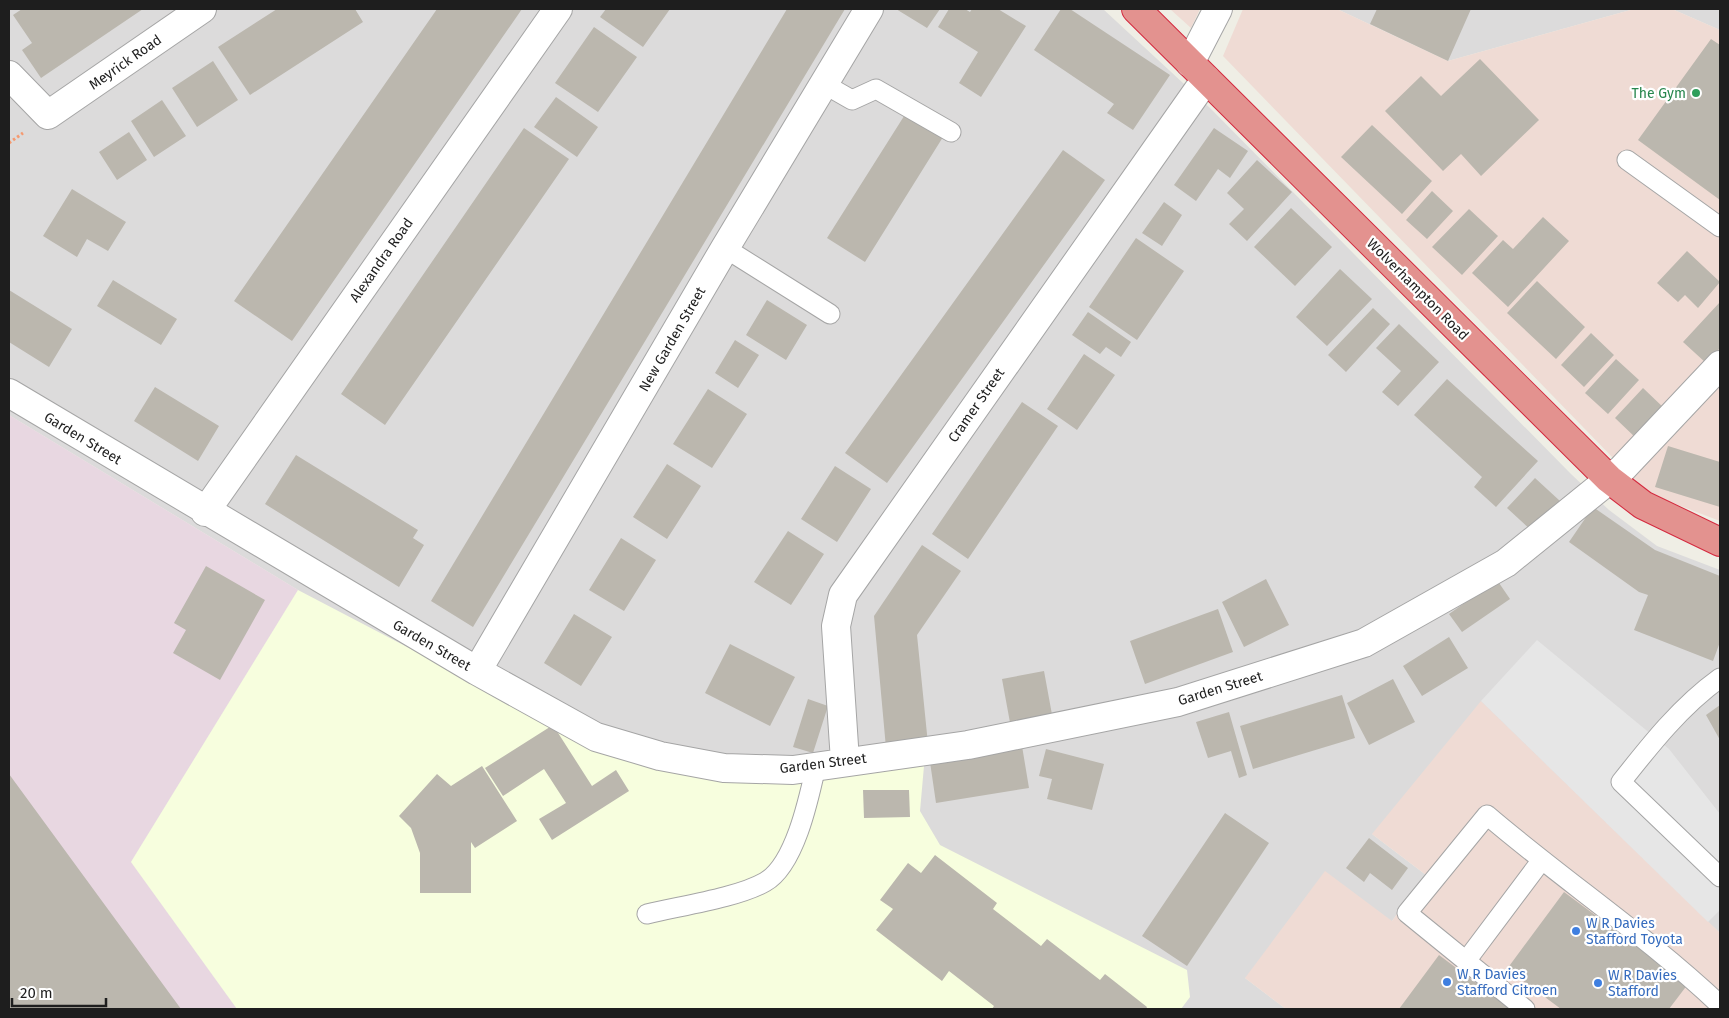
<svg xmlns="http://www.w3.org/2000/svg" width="1729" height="1018" font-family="'Fira Sans',sans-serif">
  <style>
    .residential { fill: #dcdbdb }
    .commercial { fill: #efdbd4 }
    .industrial { fill: #e8d7e1 }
    .education { fill: #f7fede }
    .parking { fill: #e6e6e6 }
    .building { fill: #bbb7ae }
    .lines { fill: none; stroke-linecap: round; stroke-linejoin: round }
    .lane-casing { stroke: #a5a5a5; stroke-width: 21 }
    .street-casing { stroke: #a5a5a5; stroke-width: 30 }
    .highway-casing { stroke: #d42a3f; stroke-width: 30 }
    .path { stroke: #f59a70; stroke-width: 3; stroke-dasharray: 2.5 2.5; stroke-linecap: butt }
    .lane { stroke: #fff; stroke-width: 19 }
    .street { stroke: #fff; stroke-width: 28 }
    .highway { stroke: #e3928f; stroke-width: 28 }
    .leisure-dot { fill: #2e9e5b; stroke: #fff; stroke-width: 2 }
    .shop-dot { fill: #3f7fe0; stroke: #fff; stroke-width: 2 }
    .labels { text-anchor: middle; stroke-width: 4.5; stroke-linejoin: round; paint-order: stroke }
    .street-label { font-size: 14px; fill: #1e1e1e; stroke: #fff }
    .leisure-label { font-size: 14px; fill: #27864d; stroke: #fff; text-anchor: end }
    .shop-label { font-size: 14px; fill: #366cbe; stroke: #fff; text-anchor: start }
  </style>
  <rect width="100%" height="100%" fill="#efeee5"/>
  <path class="residential" d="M 9,9 L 1103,9 L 1210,108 L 1571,474 L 1609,510 L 1657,546 L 1720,570 L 1720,933 L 1708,922 L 1372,834 L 1426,875 L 1392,921 L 1245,978 L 1286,1009 L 237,1009 L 131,862 L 298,590 L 9,415 Z
    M 1337,9 L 1634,9 L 1448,61 Z
    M 1672,9 L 1720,9 L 1720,30 Z"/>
  <path class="commercial" d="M 1170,9 L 1200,9 L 1191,28 Z
    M 1243,9 L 1337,9 L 1448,61 L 1634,9 L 1672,9 L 1720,30 L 1720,521 L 1647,493 L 1223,56 Z
    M 1481,701 L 1720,933 L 1720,1009 L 1286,1009 L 1245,978 L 1325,871 L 1392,921 L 1426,875 L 1372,834 Z"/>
  <path class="industrial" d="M 9,415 L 298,590 L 131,862 L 237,1009 L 9,1009 Z"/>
  <path class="education" d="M 298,590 L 587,741 L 809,781 L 924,766 L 920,811 L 940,845 L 1187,970 L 1190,997 L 1181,1009 L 237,1009 L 131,862 Z"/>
  <path class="parking" d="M 1537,640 L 1669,749 L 1720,814 L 1720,910 L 1708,922 L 1481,701 Z"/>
  <path class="building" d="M 22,9 L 143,9 L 41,78 L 22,50 L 32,43 L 13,15 Z
    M 277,9 L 355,9 L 363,22 L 250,95 L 218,47 Z
    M 437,9 L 522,9 L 292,341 L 234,301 Z
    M 606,9 L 670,9 L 643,47 L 600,17 Z
    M 787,9 L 845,9 L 473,627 L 431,601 Z
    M 896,9 L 940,9 L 927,28 Z
    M 949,9 L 965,9 L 970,12 L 972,9 L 998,9 L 1026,26 L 981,97 L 959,83 L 978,52 L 938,27 Z
    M 1061,9 L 1070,9 L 1170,75 L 1133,130 L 1107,113 L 1114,104 L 1034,50 Z
    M 1377,9 L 1471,9 L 1448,61 L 1370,24 Z
    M 594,27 L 637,57 L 598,112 L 555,83 Z
    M 1711,39 L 1720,45 L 1720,200 L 1638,140 Z
    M 1480,59 L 1539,120 L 1481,176 L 1461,154 L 1443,171 L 1385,111 L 1421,76 L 1441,96 Z
    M 213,61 L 238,100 L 197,127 L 172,88 Z
    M 556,97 L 598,127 L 577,157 L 534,127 Z
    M 162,100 L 186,136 L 154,157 L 131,121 Z
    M 906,113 L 943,137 L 865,262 L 827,238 Z
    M 1372,125 L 1432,181 L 1402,214 L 1341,157 Z
    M 524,128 L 569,159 L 385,425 L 341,394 Z
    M 1214,128 L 1248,151 L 1230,178 L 1218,169 L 1196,201 L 1174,185 Z
    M 129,132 L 147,160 L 117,180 L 99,152 Z
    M 1063,150 L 1105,180 L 887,483 L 845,453 Z
    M 1257,160 L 1292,192 L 1247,241 L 1229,224 L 1244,209 L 1227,193 Z
    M 72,189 L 126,222 L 108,251 L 87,239 L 77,257 L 43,236 Z
    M 1432,191 L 1453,211 L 1427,239 L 1406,220 Z
    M 1164,202 L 1182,215 L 1162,246 L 1142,233 Z
    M 1291,208 L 1332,247 L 1295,286 L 1254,247 Z
    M 1469,209 L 1498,236 L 1462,275 L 1432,247 Z
    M 1543,217 L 1569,241 L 1508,307 L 1472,273 L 1503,240 L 1513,249 Z
    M 1136,238 L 1184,271 L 1137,340 L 1089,307 Z
    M 1687,251 L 1720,282 L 1698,308 L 1685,295 L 1678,302 L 1657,283 Z
    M 1340,269 L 1372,299 L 1327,346 L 1296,317 Z
    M 113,280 L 177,319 L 161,345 L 97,306 Z
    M 1537,281 L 1585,327 L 1556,359 L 1507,313 Z
    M 9,290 L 72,329 L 49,367 L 9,342 Z
    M 767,300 L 807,325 L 786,360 L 746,335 Z
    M 1720,302 L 1720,348 L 1706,363 L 1683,342 Z
    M 1373,308 L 1390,324 L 1346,372 L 1328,355 Z
    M 1088,312 L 1131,342 L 1121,357 L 1106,347 L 1100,354 L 1072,335 Z
    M 1399,324 L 1439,362 L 1398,406 L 1382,392 L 1401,371 L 1376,348 Z
    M 1591,333 L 1614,355 L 1584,387 L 1561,365 Z
    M 735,340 L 759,355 L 738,388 L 715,373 Z
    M 1084,354 L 1115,375 L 1077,430 L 1047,409 Z
    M 1616,359 L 1639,380 L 1608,414 L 1585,393 Z
    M 1447,379 L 1538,461 L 1496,507 L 1474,487 L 1482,477 L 1414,415 Z
    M 155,387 L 219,426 L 198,461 L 134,421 Z
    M 1643,388 L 1665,409 L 1637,439 L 1615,418 Z
    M 708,389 L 747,414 L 712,468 L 673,444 Z
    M 1022,402 L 1058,426 L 968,559 L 932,534 Z
    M 1668,446 L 1720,462 L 1720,507 L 1655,487 Z
    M 296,455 L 418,530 L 413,538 L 424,545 L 399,587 L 265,504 Z
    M 667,464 L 701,486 L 667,539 L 633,517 Z
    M 835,466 L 871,489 L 837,542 L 801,519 Z
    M 1535,478 L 1560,501 L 1532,531 L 1507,508 Z
    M 1593,507 L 1655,550 L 1720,576 L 1720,642 L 1713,661 L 1634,630 L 1648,595 L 1639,592 L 1569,542 Z
    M 788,531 L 824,554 L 791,605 L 754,582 Z
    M 621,538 L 656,560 L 624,611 L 589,590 Z
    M 922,545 L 961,571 L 917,635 L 928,744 L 886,748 L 874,616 Z
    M 206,566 L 265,600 L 220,680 L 173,653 L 186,630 L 174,623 Z
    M 1266,579 L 1289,625 L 1244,647 L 1222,602 Z
    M 1497,580 L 1510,599 L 1462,632 L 1449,614 Z
    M 1218,609 L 1233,652 L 1145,684 L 1130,641 Z
    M 574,614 L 612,637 L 581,686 L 544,663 Z
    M 1449,637 L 1468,668 L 1422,696 L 1403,666 Z
    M 730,644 L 795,677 L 770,726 L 705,693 Z
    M 1044,671 L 1053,720 L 1011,728 L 1002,679 Z
    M 1393,679 L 1415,722 L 1369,745 L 1347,703 Z
    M 1342,695 L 1355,738 L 1253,769 L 1240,726 Z
    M 808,699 L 828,706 L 813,753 L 793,747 Z
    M 1720,705 L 1720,740 L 1706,715 Z
    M 1229,712 L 1247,775 L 1239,778 L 1231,751 L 1208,758 L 1196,722 Z
    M 553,725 L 592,786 L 616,770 L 629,791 L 552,840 L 539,819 L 566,803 L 544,769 L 503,796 L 485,768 Z
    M 1022,746 L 1029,788 L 936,803 L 930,762 Z
    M 1046,749 L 1104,764 L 1092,810 L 1047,799 L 1052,779 L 1039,776 Z
    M 482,766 L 517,821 L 475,848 L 471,842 L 471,893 L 420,893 L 420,853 L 411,828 L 399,816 L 437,774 L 451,786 Z
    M 9,774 L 181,1009 L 9,1009 Z
    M 863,790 L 909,790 L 910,817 L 864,818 Z
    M 1225,813 L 1269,843 L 1187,966 L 1142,936 Z
    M 1369,838 L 1408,868 L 1392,890 L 1370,873 L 1364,882 L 1346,868 Z
    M 935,855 L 997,903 L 993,909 L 1041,946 L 1047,939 L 1100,980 L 1105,974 L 1147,1007 L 1146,1009 L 992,1009 L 994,1006 L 949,971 L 942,981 L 876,930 L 893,909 L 880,900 L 908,863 L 921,873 Z
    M 1564,892 L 1688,984 L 1669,1009 L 1561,1009 L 1507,969 Z
    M 1439,955 L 1511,1009 L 1399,1009 Z"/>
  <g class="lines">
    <defs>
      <path id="lane" d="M 824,84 L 852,100 L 876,89 L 951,132
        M 1627,160 L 1720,227
        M 725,248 L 830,314
        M 1720,678 C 1681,706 1651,744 1621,782 L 1720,877
        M 647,914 C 679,906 737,898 765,882 C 795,865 809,798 816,766
        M 1466,961 L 1541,861
        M 1525,1009 L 1407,913 L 1487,815 C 1563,880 1647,936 1720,1005"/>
      <path id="street" d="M 1190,63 L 1218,9
        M 9,75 L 48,115 L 202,9
        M 9,393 L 477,671 L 596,737 L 660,756 L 724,768 L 793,770 L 968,745 L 1178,702 L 1364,643 L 1506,563 L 1621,470 L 1720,365
        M 205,512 L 558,9
        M 477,671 L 725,248 L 869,9
        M 845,761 L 836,626 L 843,595 L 1206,79"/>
      <path id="highway" d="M 1136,9 L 1609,479 L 1643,505 L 1720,542"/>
    </defs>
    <use href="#lane" class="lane-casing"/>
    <use href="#street" class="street-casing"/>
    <use href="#highway" class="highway-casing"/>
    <path class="path" d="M 9,143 L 23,133"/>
    <use href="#lane" class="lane"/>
    <use href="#street" class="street"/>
    <use href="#highway" class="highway"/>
  </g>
  <circle class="leisure-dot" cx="1696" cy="93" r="5"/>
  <g class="shop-dot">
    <circle cx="1576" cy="931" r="5"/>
    <circle cx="1447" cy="982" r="5"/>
    <circle cx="1598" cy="983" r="5"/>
  </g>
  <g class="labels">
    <g class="street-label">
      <text transform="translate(125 62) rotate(-35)" y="5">Meyrick Road</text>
      <text transform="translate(381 260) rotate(-55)" y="5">Alexandra Road</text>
      <text transform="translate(1418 289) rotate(45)" y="5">Wolverhampton Road</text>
      <text transform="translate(672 339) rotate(-60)" y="5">New Garden Street</text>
      <text transform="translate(976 405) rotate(-55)" y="5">Cramer Street</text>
      <text transform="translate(83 438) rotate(31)" y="5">Garden Street</text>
      <text transform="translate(432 645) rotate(30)" y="5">Garden Street</text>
      <text transform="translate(1220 688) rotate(-17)" y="5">Garden Street</text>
      <text transform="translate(823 763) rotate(-7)" y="5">Garden Street</text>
    </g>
    <g class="leisure-label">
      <text x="1686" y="98">The Gym</text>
    </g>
    <g class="shop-label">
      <text x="1586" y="928">W R Davies<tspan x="1586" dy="16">Stafford Toyota</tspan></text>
      <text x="1457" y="979">W R Davies<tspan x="1457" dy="16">Stafford Citroen</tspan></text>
      <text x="1608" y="980">W R Davies<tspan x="1608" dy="16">Stafford</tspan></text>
    </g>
  </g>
  <rect width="1729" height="1018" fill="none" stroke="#1e1e1e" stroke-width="20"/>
  <path d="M12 998v8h94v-8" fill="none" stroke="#1e1e1e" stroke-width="2.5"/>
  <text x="20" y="998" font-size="15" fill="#1e1e1e" stroke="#ffffff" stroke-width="4" paint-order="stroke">20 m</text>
</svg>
